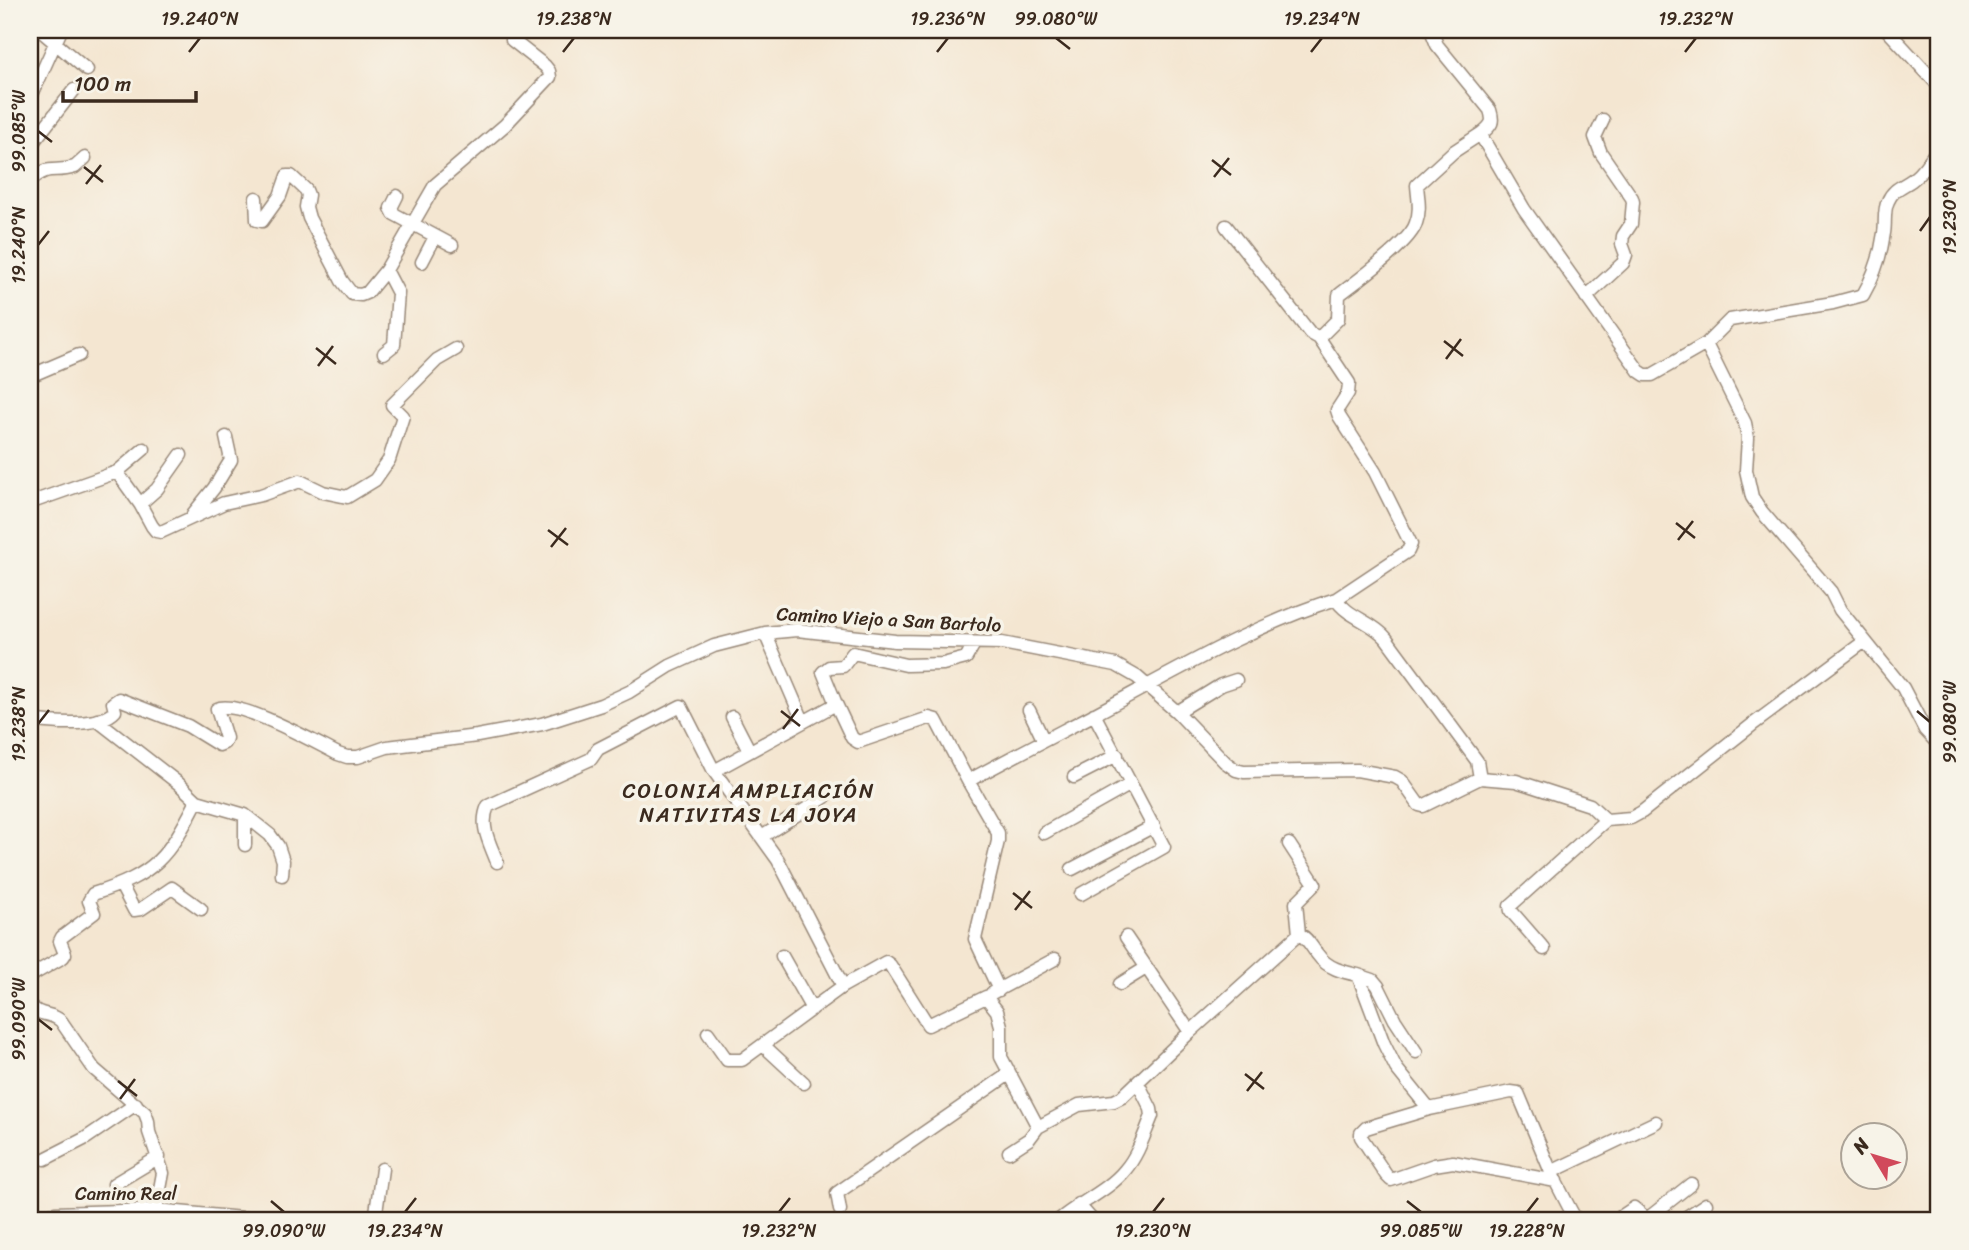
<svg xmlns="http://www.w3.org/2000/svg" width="1969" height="1250" font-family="Sriracha,sans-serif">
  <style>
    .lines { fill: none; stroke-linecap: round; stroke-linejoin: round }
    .minor-casing { stroke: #988878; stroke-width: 15 }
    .minor { stroke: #fff; stroke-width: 12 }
    .ticks { fill: none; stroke: #3b2a1e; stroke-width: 2.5 }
    .labels { text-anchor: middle; stroke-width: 7; stroke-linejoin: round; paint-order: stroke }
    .street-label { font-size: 19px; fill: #3b2a1e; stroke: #f7f3e8 }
    .neighbourhood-label { font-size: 21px; letter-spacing: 2px; fill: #3b2a1e; stroke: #f7f3e8 }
    .neatline { fill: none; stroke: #3b2a1e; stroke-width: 2.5 }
    .ticks-label { font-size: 18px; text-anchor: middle; fill: #3b2a1e }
  </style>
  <rect width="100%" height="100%" fill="#f7f3e8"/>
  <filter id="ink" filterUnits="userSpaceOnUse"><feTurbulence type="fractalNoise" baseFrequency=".0143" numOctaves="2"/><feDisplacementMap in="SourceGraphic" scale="14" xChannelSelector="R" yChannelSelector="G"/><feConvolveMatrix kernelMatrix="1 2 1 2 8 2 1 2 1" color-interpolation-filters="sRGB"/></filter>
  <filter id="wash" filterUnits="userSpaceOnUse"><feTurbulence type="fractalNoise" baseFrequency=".00686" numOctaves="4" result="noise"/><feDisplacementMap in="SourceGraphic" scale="28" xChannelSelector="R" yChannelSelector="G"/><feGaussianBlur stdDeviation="1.57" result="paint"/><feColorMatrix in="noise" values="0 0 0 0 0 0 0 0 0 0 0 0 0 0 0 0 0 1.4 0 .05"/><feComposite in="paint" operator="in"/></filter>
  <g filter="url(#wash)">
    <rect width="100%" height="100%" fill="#f4e6d1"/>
  </g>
  <g filter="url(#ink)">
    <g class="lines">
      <defs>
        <path id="minor" d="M 40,30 L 87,70
          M 1431,30 L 1437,45 L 1490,110 C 1494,122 1492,125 1482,133 L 1483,139 L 1524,209 L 1639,371 L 1645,375 L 1652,375 L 1706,344
          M 1887,30 L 1939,86
          M 30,99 L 61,30
          M 30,146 L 74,90
          M 1939,146 C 1932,158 1924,171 1912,180 C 1902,187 1893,189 1888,201 C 1883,211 1886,223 1884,233 C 1881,255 1874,276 1863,295 L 1833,303 L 1730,320 L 1706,344 L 1745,423 L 1748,438 L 1746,470 L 1752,497 L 1762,512 L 1831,592 L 1840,610 L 1903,688 L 1925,730 L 1939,745
          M 30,181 C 50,163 53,174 75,167 L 85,158
          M 397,196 L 391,208 L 394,214 L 452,245
          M 256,198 L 257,220 L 262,221 L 280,196 L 287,176 L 291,176 L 306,190 L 308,195 L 306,207 L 309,218 L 342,281 L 352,294 L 361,295 L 368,292 L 386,270
          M 1226,226 L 1310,333 L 1319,338
          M 422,262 L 435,237
          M 1586,297 L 1623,263 L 1626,255 L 1622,244 L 1623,236 L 1631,224 L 1633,202 L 1632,198 L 1601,153 L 1595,137 L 1603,120
          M 384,353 L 394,345 L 398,293 L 386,270 L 435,185 L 505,125 L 550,77 L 549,71 L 545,66 L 512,40 L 514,33 L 522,30
          M 30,376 L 79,355
          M 117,472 L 140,504 L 152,526 L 156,531 L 161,532 L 224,503 L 261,495 L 300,481 L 323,492 L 347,497 L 375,480 L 389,460 L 403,416 L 392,405 L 437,360 L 456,349
          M 35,501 L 117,472 L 144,449
          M 140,504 L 157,489 L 181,455
          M 193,514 L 214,488 L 231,460 L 226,437
          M 765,633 L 803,721
          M 836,704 L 823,672 L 829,667 L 843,666 L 853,653 L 906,665 L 943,664 L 966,658 L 974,644
          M 1029,710 L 1043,739
          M 1177,712 L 1221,685 L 1236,680
          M 732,717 L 749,750
          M 30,720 C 52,723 100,728 115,711 L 113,703 L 119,699 L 188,726 L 219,745 L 224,743 L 226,738 L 217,709 C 237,698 316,743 338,754 L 347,757 L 358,757 L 387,747 L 477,736 L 542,724 L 601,705 L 629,692 L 670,666 L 714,646 L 765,633 L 797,630 L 895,641 L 1002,643 L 1116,665 L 1137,677 L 1177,712 L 1225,762 L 1236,770 L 1244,772 L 1357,770 L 1395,777 L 1402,781 L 1419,805 L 1423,806 L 1480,778 L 1516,781 L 1590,805 L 1606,820 L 1631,818 L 1642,812 L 1752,725 L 1865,641
          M 97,720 L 178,783 L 197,801 L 245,815 L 270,835 L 278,846 L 283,861 L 282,875
          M 714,771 L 836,704 L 852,738 L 858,742 L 929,718 L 936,720 L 968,781 C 1010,758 1053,736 1095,714 C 1174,672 1251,626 1336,599
          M 1074,777 L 1117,755
          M 1480,778 L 1477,761 L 1386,638 C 1372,621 1347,617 1336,599 L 1408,551 L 1411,544 L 1375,472 L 1339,416 L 1337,410 L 1348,393 L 1349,383 L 1319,338 L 1338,319 L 1339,295 C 1357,281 1411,242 1416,223 C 1421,210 1418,199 1417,185 L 1453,152 L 1482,133
          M 968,781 L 998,833 L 998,841 L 975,939 L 999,990
          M 1044,833 L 1131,784
          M 763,836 L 825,797
          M 1289,844 L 1315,884 L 1296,903 L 1299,934
          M 245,845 L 245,815
          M 497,862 C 490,843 479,826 488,806 L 591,759 L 598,749 L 681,706 L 714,771 L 778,860 L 843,986 L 886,962 L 890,965 L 928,1025 L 986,997 L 997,1011 L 1001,1026 L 1001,1057 L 1038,1127 L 1079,1105 L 1114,1101 L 1122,1097 L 1190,1032 L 1299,934 C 1309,939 1311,947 1318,955 C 1327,968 1343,972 1358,975 L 1384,1044 L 1396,1068 L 1429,1109
          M 1072,869 L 1154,826
          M 121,885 L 134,910 L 141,909 L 172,888 L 201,909
          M 1081,894 L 1164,847 L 1094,714
          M 1126,937 L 1190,1032
          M 1544,949 L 1511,911 L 1510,906 L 1606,820
          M 782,956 L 812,1009
          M 1358,975 L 1373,980 L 1378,986 L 1395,1020 L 1416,1052
          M 30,976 L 63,957 L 65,954 L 60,941 L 62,937 L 94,913 L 89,901 L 93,894 C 156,874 168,857 197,801
          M 1120,984 L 1146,968
          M 992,993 L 1055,959
          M 30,1005 C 39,1017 51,1012 61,1021 L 94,1069 L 145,1113 L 148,1121 L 149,1132 L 163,1173 L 156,1210
          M 708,1033 L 727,1060 L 742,1060 L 843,986
          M 763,1045 L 804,1083
          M 1009,1152 L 1029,1139 L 1038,1127
          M 45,1159 L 86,1138 L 136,1104
          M 1551,1172 L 1656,1122
          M 1556,1181 L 1453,1162 L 1434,1165 L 1391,1180 L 1386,1175 L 1361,1137 L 1361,1133 L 1366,1128 L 1429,1109 L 1511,1092 L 1518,1093 L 1551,1172 C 1559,1188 1567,1204 1576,1220
          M 114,1184 L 159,1157
          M 1078,1204 L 1092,1220
          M 840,1210 L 837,1193 L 1009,1074
          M 30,1218 L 55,1213 L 156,1210 L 265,1220
          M 1647,1219 L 1691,1184
          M 375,1220 L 382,1169
          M 1059,1220 C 1079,1203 1109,1190 1125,1170 C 1138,1155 1144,1135 1152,1116 L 1151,1109 L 1138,1083
          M 1616,1220 L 1634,1208 L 1648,1220
          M 1682,1220 L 1706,1204"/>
      </defs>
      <use href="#minor" class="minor-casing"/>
      <use href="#minor" class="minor"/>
    </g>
  </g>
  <path class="ticks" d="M 1056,38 L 1070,49M 189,52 L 200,38M 563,52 L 574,38M 937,52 L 948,38M 1311,52 L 1322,38M 1685,52 L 1696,38M 38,131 L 52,142M 1212,160 L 1231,175M 84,167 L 103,182M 1214,177 L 1229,158M 86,184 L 101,165M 1920,231 L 1930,217M 38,245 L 49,231M 1444,341 L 1463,356M 316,348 L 336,364M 1446,359 L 1461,339M 318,366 L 333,346M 1676,523 L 1695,538M 548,530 L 568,545M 1678,540 L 1693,521M 551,547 L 566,528M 781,711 L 800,726M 1917,711 L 1930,722M 38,724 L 49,710M 783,729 L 798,709M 1013,893 L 1032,908M 1015,910 L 1030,891M 38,1019 L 52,1030M 1245,1074 L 1264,1089M 118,1081 L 137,1096M 1247,1091 L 1262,1072M 120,1099 L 135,1079M 271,1201 L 284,1212M 1407,1201 L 1421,1212M 405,1212 L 416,1198M 779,1212 L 790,1198M 1153,1212 L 1164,1198M 1527,1212 L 1538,1198"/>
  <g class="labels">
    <g class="street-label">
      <text transform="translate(889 619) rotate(3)" y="7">Camino Viejo a San Bartolo</text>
      <text x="126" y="1200">Camino Real</text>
    </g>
    <g class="neighbourhood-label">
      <text x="749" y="798">COLONIA AMPLIACIÓN<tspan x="749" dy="24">NATIVITAS LA JOYA</tspan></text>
    </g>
  </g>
  <rect width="1969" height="1250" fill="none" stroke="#f7f3e8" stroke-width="77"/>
  <g transform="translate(1874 1156) rotate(308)"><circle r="33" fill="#f7f3e8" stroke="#aca397" stroke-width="2"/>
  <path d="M0-5L12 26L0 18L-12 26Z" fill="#d1495b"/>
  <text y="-10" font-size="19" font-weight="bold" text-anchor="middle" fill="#3b2a1e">N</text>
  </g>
  <path d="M63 91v10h133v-10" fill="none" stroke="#3b2a1e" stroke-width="3.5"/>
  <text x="74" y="91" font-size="21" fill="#3b2a1e" stroke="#f7f3e8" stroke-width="5" paint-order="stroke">100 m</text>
  <rect x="38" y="38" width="1892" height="1174" class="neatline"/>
  <g class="ticks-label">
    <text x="200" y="25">19.240°N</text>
    <text x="574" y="25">19.238°N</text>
    <text x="948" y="25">19.236°N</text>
    <text x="1056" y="25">99.080°W</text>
    <text x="1322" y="25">19.234°N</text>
    <text x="1696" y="25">19.232°N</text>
    <text transform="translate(19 131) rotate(-90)" y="6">99.085°W</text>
    <text transform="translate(1950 217) rotate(-90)" y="6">19.230°N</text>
    <text transform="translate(19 245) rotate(-90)" y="6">19.240°N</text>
    <text transform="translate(1950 722) rotate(-90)" y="6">99.080°W</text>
    <text transform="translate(19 724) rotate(-90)" y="6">19.238°N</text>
    <text transform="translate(19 1019) rotate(-90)" y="6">99.090°W</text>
    <text x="284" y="1237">99.090°W</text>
    <text x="405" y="1237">19.234°N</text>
    <text x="779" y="1237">19.232°N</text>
    <text x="1153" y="1237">19.230°N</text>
    <text x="1421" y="1237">99.085°W</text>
    <text x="1527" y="1237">19.228°N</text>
  </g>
</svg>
